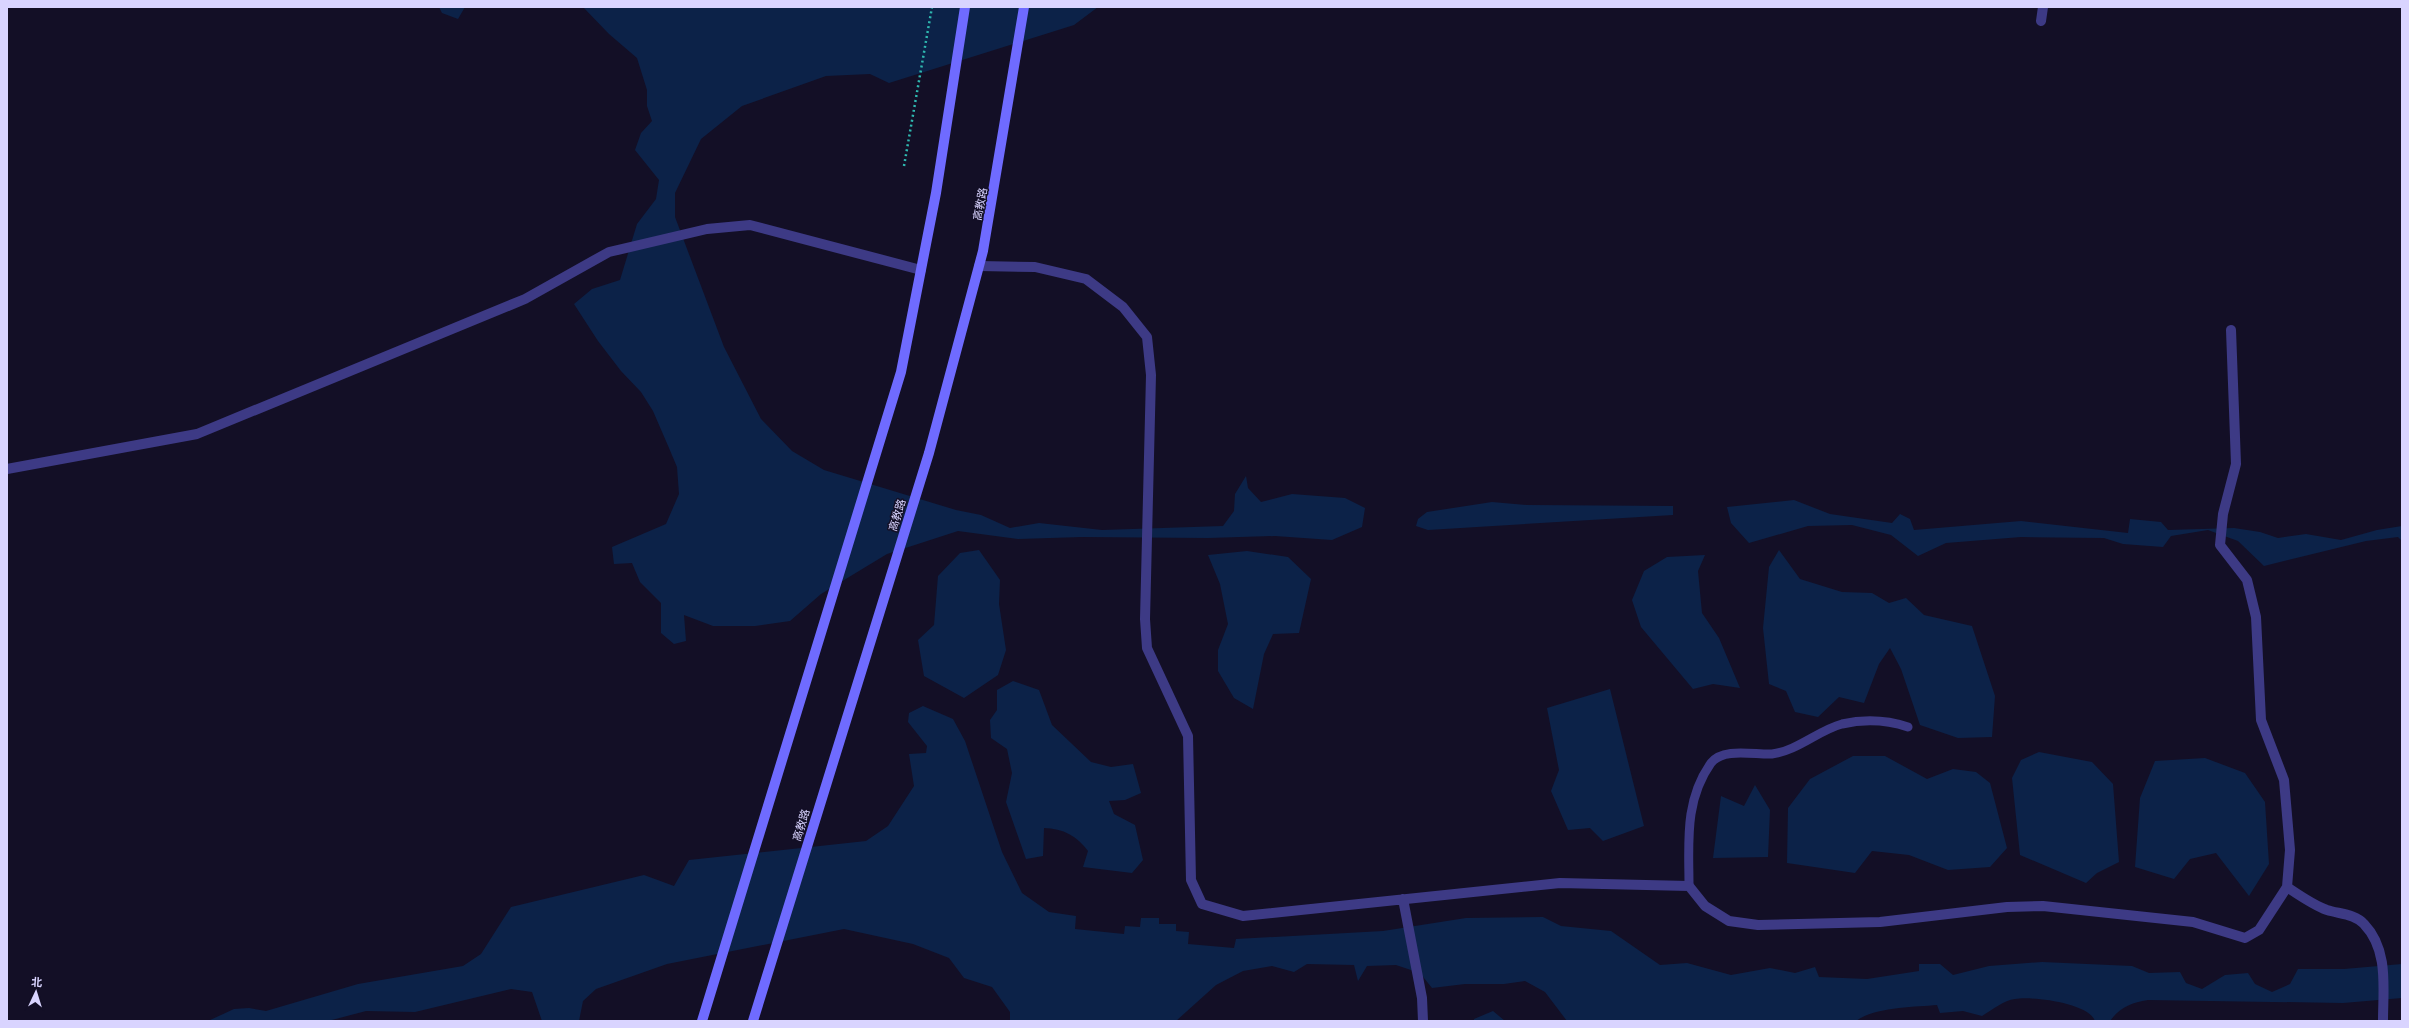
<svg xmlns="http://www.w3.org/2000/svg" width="2409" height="1028" font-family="Barlow,'Noto Sans SC',sans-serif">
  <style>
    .water { fill: #0c2248 }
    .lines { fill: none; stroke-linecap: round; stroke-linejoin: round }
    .path { stroke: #2fb8b0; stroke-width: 2.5; stroke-dasharray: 2 3; stroke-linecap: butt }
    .service { stroke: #3d3a85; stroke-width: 9 }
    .minor { stroke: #3d3a85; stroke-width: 10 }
    .secondary { stroke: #6f6bff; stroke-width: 10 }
    .labels { text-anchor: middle; stroke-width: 3; stroke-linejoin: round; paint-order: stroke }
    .street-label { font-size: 11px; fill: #d9d4ff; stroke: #130f26 }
  </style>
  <rect width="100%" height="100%" fill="#130f26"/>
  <path class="water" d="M 439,7 L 465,7 L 458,19 L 442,13 Z
    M 583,7 L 1098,7 L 1074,25 L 889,83 L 870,74 L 826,76 L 742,106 L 701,139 L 675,193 L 675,217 L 724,347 L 761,419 L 792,451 L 824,470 L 956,510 L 981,515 L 1010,528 L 1039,523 L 1102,530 L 1223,526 L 1234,511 L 1235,494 L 1246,476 L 1248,488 L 1261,502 L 1292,494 L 1345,498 L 1365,508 L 1362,527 L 1332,540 L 1275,536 L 1208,538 L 1082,537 L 1018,539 L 958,531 L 887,554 L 821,594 L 790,621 L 755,626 L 713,626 L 684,615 L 686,641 L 674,644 L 661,633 L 661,603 L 640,582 L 632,563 L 614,564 L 612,547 L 666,524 L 679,494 L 677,467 L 669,448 L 653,411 L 641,392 L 621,371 L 598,341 L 574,304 L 592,289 L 620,280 L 637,224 L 656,199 L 659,180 L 635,150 L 641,133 L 652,121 L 647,106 L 647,90 L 637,58 L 609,34 Z
    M 1794,500 L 1830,514 L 1892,523 L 1900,514 L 1910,519 L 1914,530 L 2021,521 L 2128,533 L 2130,519 L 2161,522 L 2168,530 L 2234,528 L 2260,532 L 2278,538 L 2306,534 L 2341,540 L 2377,530 L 2402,526 L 2402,541 L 2398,537 L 2366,541 L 2264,566 L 2238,541 L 2208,530 L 2171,536 L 2163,547 L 2123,544 L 2104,538 L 2021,537 L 1946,543 L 1918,556 L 1891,535 L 1852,525 L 1808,526 L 1749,543 L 1731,523 L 1727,507 Z
    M 1492,502 L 1527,505 L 1673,506 L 1673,515 L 1428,530 L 1416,526 L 1418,519 L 1427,512 Z
    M 979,550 L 1000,580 L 999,604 L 1006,650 L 998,675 L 964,698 L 924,676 L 918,640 L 934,625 L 938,576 L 960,553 Z
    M 1779,550 L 1800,579 L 1842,592 L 1872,593 L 1889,603 L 1906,598 L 1924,615 L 1972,626 L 1995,696 L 1992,737 L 1958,738 L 1920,725 L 1901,669 L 1890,648 L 1879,664 L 1864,703 L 1839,697 L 1818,717 L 1795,712 L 1786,691 L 1769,684 L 1763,628 L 1769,567 Z
    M 1247,551 L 1288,557 L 1311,579 L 1299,633 L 1273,634 L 1264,654 L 1253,709 L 1234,698 L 1218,671 L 1218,650 L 1228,624 L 1220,584 L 1208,555 Z
    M 1705,555 L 1698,571 L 1702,613 L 1719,638 L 1740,688 L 1713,684 L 1693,689 L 1641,627 L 1632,600 L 1644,571 L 1667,557 Z
    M 1013,681 L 1039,690 L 1052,725 L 1091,762 L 1111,767 L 1133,764 L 1141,793 L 1125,800 L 1109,801 L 1114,814 L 1135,825 L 1143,860 L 1132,873 L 1083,867 L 1088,851 C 1078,837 1063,828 1044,828 L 1043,856 L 1026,859 L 1006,802 L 1012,773 L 1007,749 L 991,738 L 990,720 L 997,710 L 997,690 Z
    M 1610,689 L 1644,826 L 1603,841 L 1590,828 L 1568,830 L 1551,791 L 1559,770 L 1547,708 Z
    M 923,706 L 953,719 L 965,741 L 1002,852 L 1022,893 L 1049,912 L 1076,916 L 1075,929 L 1124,934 L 1125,926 L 1140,927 L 1141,918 L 1159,918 L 1159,924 L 1176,924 L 1176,931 L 1189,932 L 1188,944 L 1234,948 L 1236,939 L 1383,931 L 1466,918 L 1543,917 L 1561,926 L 1611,931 L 1660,965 L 1687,963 L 1731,975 L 1770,968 L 1795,973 L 1815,967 L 1819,977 L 1867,979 L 1919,971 L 1919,964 L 1940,964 L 1953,975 L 1989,966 L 2042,962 L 2132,966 L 2149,973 L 2180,972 L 2186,983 L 2202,989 L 2225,975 L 2248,973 L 2255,984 L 2272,992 L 2290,984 L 2298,969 L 2344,969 L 2402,964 L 2402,998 L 2343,1003 L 2148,1000 C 2131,1003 2120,1007 2110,1021 L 2095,1021 C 2089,1003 2032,996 2015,999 C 2004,1000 1992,1010 1982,1016 L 1963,1011 L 1940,1013 L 1937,1005 C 1915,1007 1875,1007 1856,1021 L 1567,1021 L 1545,992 L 1525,981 L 1504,984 L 1465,984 L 1432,988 L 1420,973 L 1396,965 L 1367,966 L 1358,981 L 1354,965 L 1307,964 L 1294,972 L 1272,966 L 1243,971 L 1216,985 L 1176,1021 L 1010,1021 L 1010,1012 L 992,987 L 964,978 L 949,958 L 913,944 L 844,929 L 667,964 L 596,989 L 583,1001 L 579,1021 L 542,1021 L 532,992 L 511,989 L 415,1012 L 366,1011 L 328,1021 L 208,1021 L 234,1009 L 249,1008 L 266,1011 L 358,984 L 463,966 L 481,954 L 511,907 L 644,875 L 674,886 L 689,860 L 866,841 L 888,826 L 914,786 L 909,754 L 926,753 L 927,746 L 908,722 L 909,713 Z
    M 2039,752 L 2092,762 L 2113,784 L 2119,862 L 2097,873 L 2086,883 L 2020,855 L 2012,778 L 2021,760 Z
    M 1853,756 L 1885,756 L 1927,779 L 1953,769 L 1976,772 L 1990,783 L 2007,848 L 1990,867 L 1948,870 L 1909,855 L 1872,851 L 1855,873 L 1787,863 L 1788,808 L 1810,779 Z
    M 2205,758 L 2245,773 L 2265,802 L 2269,864 L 2249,896 L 2216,853 L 2190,859 L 2174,879 L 2135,867 L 2140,798 L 2155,761 Z
    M 1755,785 L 1770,810 L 1768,857 L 1713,858 L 1721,796 L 1744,806 Z
    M 1493,1011 L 1505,1021 L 1474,1021 L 1474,1019 Z"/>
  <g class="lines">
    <path class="path" d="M 904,166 L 932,7"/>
    <path class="service" d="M 1689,886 C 1689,843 1684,801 1711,763 C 1723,747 1755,755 1772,754 C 1797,751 1819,730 1842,724 C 1864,719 1887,720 1908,727"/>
    <path class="minor" d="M 2041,21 L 2043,7
      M 979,266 L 1035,267 L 1086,279 L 1123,307 L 1147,337 L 1151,375 L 1145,619 L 1147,648 L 1188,736 L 1191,880 L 1202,904 L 1243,916 L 1560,883 L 1689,886 L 1705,906 L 1729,921 L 1758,925 L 1880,922 L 2007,907 L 2043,906 L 2193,922 L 2245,938 L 2259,930 L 2287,887 L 2290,850 L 2284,780 L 2261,720 L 2256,617 L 2247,580 L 2220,545 L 2223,514 L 2236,464 L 2231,330
      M 7,469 L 197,434 L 525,299 L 609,252 L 707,229 L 750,225 L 921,270
      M 2287,887 C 2299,895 2313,905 2327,910 C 2340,914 2355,914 2364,924 C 2389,950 2383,988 2383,1021
      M 1403,899 L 1422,998 L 1423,1021"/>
    <path class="secondary" d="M 702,1021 L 901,372 L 936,193 L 965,7
      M 753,1021 L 929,453 L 983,251 L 1024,7"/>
  </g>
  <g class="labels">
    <g class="street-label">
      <text transform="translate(980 204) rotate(-79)" y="4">高教路</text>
      <text transform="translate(897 515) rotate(-73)" y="4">高教路</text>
      <text transform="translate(801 825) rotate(-73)" y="4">高教路</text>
    </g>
  </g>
  <rect width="2409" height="1028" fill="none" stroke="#d9d4ff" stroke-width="16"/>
  <g transform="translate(36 992) rotate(4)" stroke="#130f26" stroke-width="3" paint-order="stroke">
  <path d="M0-3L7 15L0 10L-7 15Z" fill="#d9d4ff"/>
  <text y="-6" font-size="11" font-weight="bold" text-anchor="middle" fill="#d9d4ff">北</text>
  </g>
</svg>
